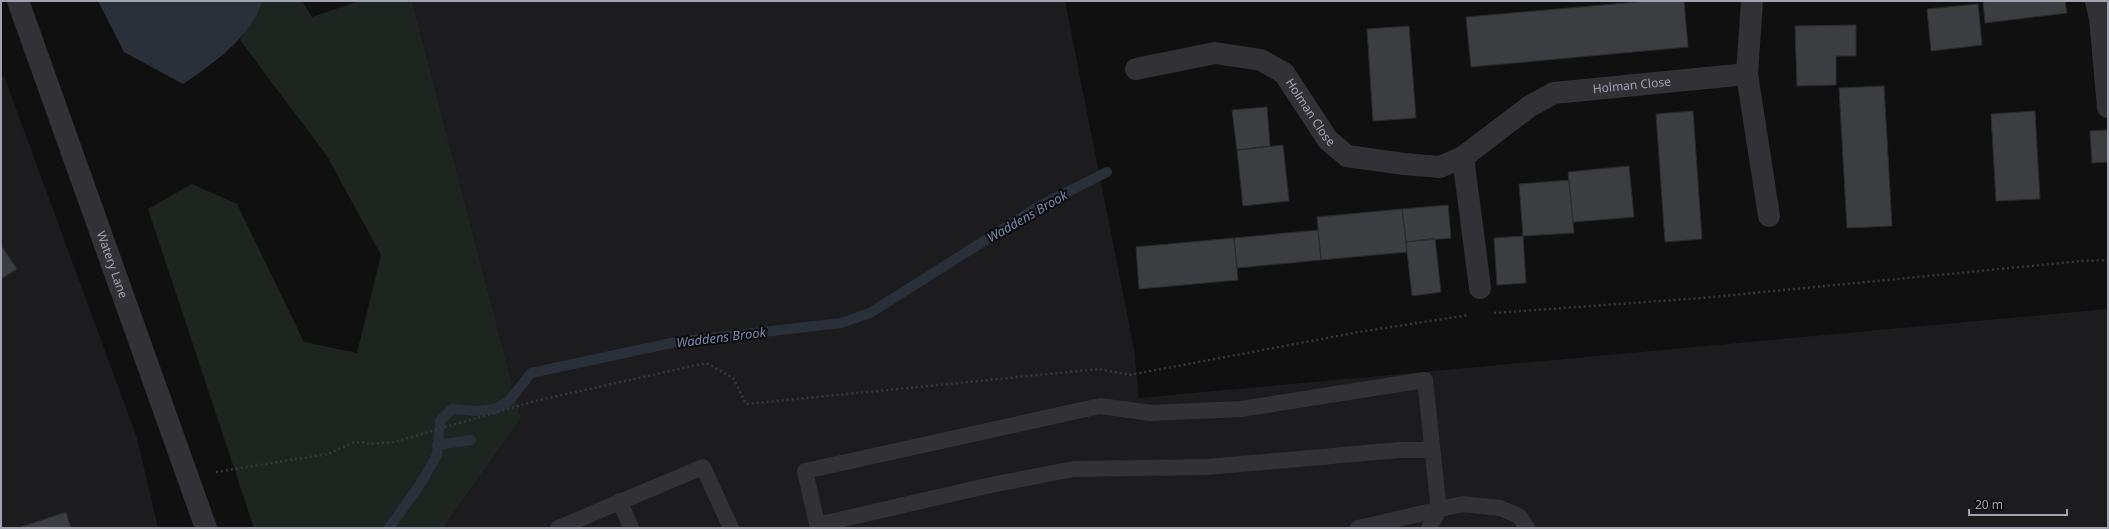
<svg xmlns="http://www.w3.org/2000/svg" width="2109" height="529" font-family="'Noto Sans',sans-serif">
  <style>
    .built { fill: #1c1c1e }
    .green { fill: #1e2520 }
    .water { fill: #2a3039 }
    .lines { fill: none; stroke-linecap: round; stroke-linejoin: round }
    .stream { stroke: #2a3039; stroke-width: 10 }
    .building { fill: #3c3d41; stroke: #2b2a2d }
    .path { stroke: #37383d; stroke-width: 2.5; stroke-dasharray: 2 3; stroke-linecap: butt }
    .lane { stroke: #313136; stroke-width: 16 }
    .street { stroke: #313136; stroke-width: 22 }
    .labels { text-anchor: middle; stroke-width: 4; stroke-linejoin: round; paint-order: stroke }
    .street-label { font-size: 12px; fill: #a2a3b1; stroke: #0b0b0c }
    .water-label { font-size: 13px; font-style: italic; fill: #798aac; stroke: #0b0b0c }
  </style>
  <rect width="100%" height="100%" fill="#101011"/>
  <path class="built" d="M 412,1 L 1065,1 L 1134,349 L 1139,398 L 2108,309 L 2108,528 L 443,528 L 521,418 Z
    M 4,76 L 137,438 L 158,528 L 1,528 L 1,77 Z"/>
  <path class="green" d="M 262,1 L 302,1 L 312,17 L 359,1 L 412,1 L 521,418 L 443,528 L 254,528 L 148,209 L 192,184 L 237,204 L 304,342 L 357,353 L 381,255 L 327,156 L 240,40 Z"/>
  <path class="water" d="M 98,1 L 262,1 C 252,37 212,64 183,84 L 124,52 Z"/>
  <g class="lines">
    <path class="stream" d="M 437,445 L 471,440
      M 389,528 L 421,483 L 437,455 L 440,421 L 452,409 L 477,411 L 495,409 L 509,401 L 531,373 L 676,342 L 841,323 L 870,313 L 1041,205 L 1107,172"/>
  </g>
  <path class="building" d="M 1648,1 L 1684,1 L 1688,47 L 1471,67 L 1466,17 Z
    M 1983,1 L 2065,1 L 2067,13 L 1985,23 Z
    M 1978,4 L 1982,45 L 1931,51 L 1927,9 Z
    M 1856,25 L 1856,56 L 1836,56 L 1836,85 L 1797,86 L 1795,26 Z
    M 1409,26 L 1416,118 L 1373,121 L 1367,29 Z
    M 1884,86 L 1892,226 L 1847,228 L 1839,88 Z
    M 1267,107 L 1270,146 L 1237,150 L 1232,110 Z
    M 1693,111 L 1702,239 L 1665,242 L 1656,114 Z
    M 2035,111 L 2040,199 L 1996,201 L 1991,114 Z
    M 2108,130 L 2108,162 L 2092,163 L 2090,131 Z
    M 1283,145 L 1289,201 L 1243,206 L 1237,150 Z
    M 1629,166 L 1634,217 L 1573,222 L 1568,172 Z
    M 1569,180 L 1574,233 L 1523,236 L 1519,184 Z
    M 1448,205 L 1451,238 L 1406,242 L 1402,209 Z
    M 1402,209 L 1407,252 L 1321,260 L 1317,217 Z
    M 1318,230 L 1321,260 L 1237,268 L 1234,238 Z
    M 1523,236 L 1526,283 L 1497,285 L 1494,238 Z
    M 1234,238 L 1238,280 L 1139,289 L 1136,247 Z
    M 1435,238 L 1441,292 L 1412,296 L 1406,242 Z
    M 1,245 L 17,269 L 1,279 Z
    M 66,512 L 71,528 L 18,528 Z"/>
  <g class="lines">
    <path class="path" d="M 1494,313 L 1702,298 L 2082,261 L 2108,260
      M 216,472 L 328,454 L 352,443 L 362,442 L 370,444 L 394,442 L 535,401 L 706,363 L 733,378 L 746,404 L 1099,369 L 1129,375 L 1359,332 L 1469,315"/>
    <path class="lane" d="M 620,501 L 631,528
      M 817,525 L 991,485 L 1074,469 L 1207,467 L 1400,450 L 1432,450
      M 558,528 L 703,467 L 731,528
      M 818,528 L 805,471 L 1100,406 L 1151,413 L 1241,409 L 1425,380 L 1439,510 L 1429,528
      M 1358,528 L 1463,504 L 1500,508 L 1519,516 L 1527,528"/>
    <g class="street">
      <path id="s1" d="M 18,1 L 206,528"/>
      <path d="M 2096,1 L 2100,18 L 2108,107"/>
      <path id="s2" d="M 1136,69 L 1215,53 L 1261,60 L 1284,73 L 1328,140 L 1347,156 L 1404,164 L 1440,167 L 1463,157 L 1530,106 L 1554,93 L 1747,74 L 1752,1"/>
      <path d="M 1747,74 L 1769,216"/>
      <path d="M 1463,157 L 1480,288"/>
    </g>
  </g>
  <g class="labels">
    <g class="street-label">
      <text dy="4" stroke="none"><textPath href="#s2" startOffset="567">Holman Close</textPath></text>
      <text dy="4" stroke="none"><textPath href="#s2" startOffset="201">Holman Close</textPath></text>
      <text dy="4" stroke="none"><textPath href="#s1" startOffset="280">Watery Lane</textPath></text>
    </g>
    <g class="water-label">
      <text transform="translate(1027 216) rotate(-30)" y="5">Waddens Brook</text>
      <text transform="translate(721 337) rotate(-7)" y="5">Waddens Brook</text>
    </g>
  </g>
  <rect width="2109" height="529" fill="none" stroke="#a2a3b1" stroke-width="4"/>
  <path d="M1969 509v6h98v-6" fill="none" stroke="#a2a3b1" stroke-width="2"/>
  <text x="1975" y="509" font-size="12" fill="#a2a3b1" stroke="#0b0b0c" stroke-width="3" paint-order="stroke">20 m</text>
</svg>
